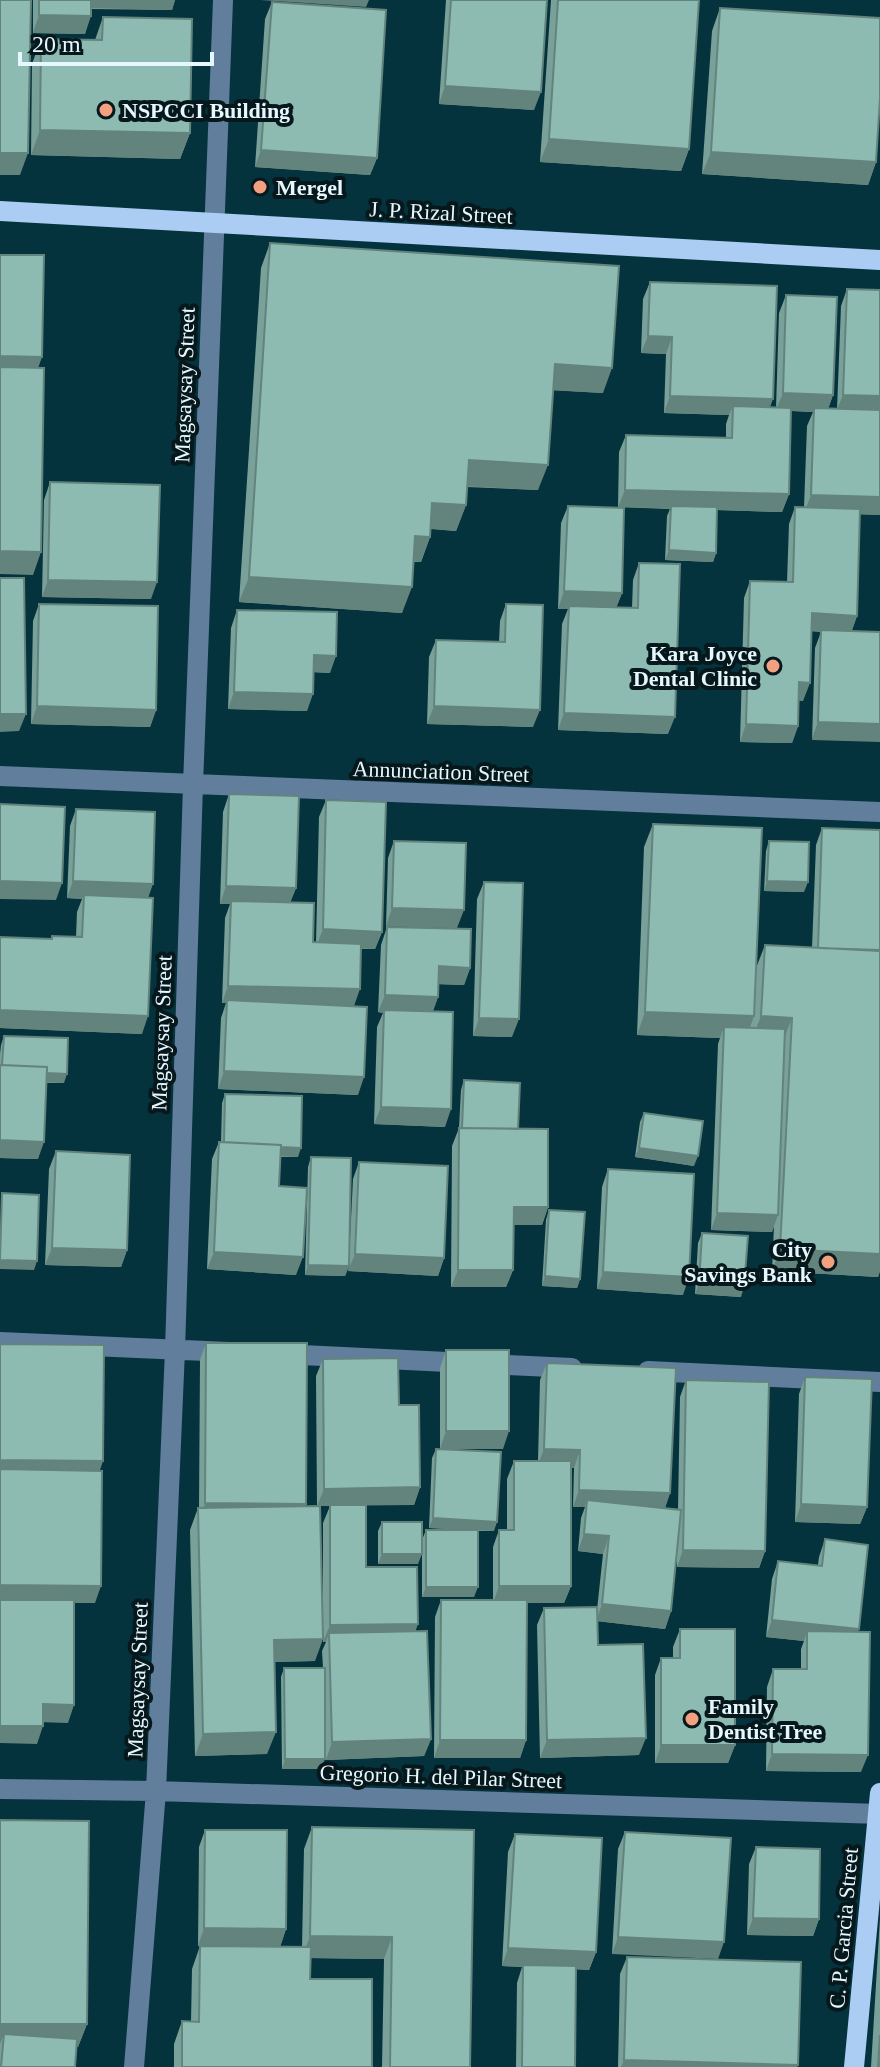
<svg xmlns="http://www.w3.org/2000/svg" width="880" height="2067" font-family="Georgia,serif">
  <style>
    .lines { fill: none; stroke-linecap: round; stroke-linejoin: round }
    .minor { stroke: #627e9d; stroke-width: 20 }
    .major { stroke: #abcdf4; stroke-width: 20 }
    .wall { fill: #79a199 }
    .shaded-wall { fill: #63837d }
    .building { fill: #8dbbb2; stroke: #63837d; stroke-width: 2 }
    .poi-dot { fill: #f2a080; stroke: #06181c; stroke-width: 3 }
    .labels { text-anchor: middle; stroke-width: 8; stroke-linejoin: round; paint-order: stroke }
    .poi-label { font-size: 22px; font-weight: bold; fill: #e6f8fd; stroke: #06181c; text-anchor: start }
    .street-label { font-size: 22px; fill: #e6f8fd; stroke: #06181c }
  </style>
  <rect width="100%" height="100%" fill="#04333d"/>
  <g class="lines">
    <path class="minor" d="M 0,776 L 880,812
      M 0,1342 L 229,1352
      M 281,1354 L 572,1368
      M 648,1371 L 880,1382
      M 0,1789 L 156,1791 L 880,1814
      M 134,2067 L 156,1791 L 175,1350 L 193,785 L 223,0"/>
    <path class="major" d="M 0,211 L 880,260
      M 854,2067 L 880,1793"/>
  </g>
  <path class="wall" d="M 33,0 L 175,0 L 172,10 L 91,9 L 85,34 L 33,33 Z
    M 446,0 L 547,0 L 534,110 L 439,104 Z
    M 551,0 L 699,0 L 689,149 L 681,171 L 540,162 Z
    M 272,2 L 377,158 L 370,175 L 255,167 L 265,19 Z
    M 720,8 L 876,162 L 868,185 L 702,174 L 712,31 Z
    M 103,17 L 190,133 L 180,159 L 31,155 L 32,64 L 41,39 L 95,40 Z
    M 270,243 L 603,393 L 553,390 L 538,490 L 467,487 L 466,505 L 456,531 L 431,529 L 430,537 L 421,562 L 413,562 L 402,613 L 239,602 L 261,268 Z
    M 650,282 L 770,408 L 776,408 L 779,313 L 786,295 L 833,395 L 828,409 L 837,409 L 841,306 L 847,289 L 880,290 L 880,515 L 860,514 L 857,616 L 812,740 L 815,648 L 821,632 L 811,631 L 803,701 L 799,700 L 798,726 L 792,743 L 740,742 L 744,598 L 750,581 L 787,582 L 789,524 L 795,507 L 804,507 L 807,426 L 813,412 L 791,411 L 789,494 L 782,512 L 717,510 L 716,553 L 713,562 L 665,560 L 667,516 L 670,509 L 618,507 L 619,452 L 626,435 L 726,438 L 726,424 L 729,415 L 664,413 L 666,354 L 641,353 L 643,299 Z
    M 50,482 L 151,599 L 42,597 L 44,500 Z
    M 568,506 L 622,593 L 616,608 L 632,608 L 633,580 L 639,563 L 668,734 L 558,730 L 562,624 L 568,609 L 558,609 L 561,523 Z
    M 39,604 L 156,710 L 150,727 L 31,724 L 33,621 Z
    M 506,604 L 533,727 L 427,724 L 429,657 L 436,640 L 499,642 L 500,621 Z
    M 237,610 L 330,673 L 314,672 L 307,711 L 228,709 L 231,628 Z
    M 229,794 L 296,888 L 290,902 L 313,942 L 316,942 L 319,817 L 326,800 L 382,932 L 375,949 L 361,949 L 354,1006 L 358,1095 L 218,1089 L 221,1018 L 226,1003 L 222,1003 L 225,918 L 230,904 L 220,904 L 223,812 Z
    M 76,809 L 148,898 L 142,1034 L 0,1028 L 0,937 L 50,939 L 52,936 L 76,937 L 77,912 L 82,899 L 67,898 L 70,826 Z
    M 653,824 L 756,968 L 765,945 L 812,948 L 816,845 L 822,828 L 880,830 L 880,1271 L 878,1277 L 772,1271 L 774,1226 L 772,1232 L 711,1230 L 718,1044 L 720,1038 L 637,1035 L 644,847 Z
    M 394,841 L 457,928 L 386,926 L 388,858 Z
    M 769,841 L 804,892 L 764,891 L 766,851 Z
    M 484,882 L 512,1037 L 473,1036 L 477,899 Z
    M 387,927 L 470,968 L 464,985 L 438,984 L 438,997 L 433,1011 L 445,1127 L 374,1124 L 377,1027 L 383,1013 L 378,1012 L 381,945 Z
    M 4,1036 L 64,1083 L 47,1083 L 38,1159 L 0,1158 L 0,1054 L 1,1045 Z
    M 464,1080 L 518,1129 L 548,1207 L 542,1225 L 513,1225 L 513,1270 L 506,1287 L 451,1287 L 452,1146 L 459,1128 L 461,1090 Z
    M 225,1094 L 298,1157 L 280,1157 L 279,1186 L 296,1275 L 207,1269 L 212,1159 L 219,1142 L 221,1142 L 222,1103 Z
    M 644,1113 L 694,1166 L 635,1157 L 640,1122 Z
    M 56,1151 L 127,1250 L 121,1267 L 45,1265 L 49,1169 Z
    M 311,1157 L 349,1259 L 353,1179 L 359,1162 L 444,1258 L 438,1276 L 348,1271 L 349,1266 L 345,1276 L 305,1275 L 308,1167 Z
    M 608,1169 L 683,1295 L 597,1289 L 602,1187 Z
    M 549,1210 L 580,1279 L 577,1288 L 542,1286 L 546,1220 Z
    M 702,1233 L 741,1297 L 695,1294 L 698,1243 Z
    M 206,1343 L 306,1504 L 305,1506 L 317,1506 L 316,1376 L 323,1359 L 399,1405 L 420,1487 L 414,1505 L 366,1505 L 366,1567 L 415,1631 L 431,1739 L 424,1756 L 326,1760 L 325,1738 L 321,1769 L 282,1769 L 281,1677 L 284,1668 L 323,1668 L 322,1651 L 326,1642 L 323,1642 L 323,1523 L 330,1506 L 320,1506 L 315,1661 L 274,1662 L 267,1754 L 195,1756 L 190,1530 L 198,1508 L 199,1508 L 200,1360 Z
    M 446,1350 L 503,1449 L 440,1449 L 494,1531 L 478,1531 L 474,1597 L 422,1597 L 422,1540 L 426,1530 L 468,1530 L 429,1528 L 432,1458 L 436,1449 L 440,1449 L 440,1368 Z
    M 547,1363 L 670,1493 L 665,1508 L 678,1509 L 680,1397 L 686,1380 L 765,1551 L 759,1568 L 677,1567 L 677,1554 L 671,1611 L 665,1629 L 597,1621 L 598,1645 L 639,1755 L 540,1758 L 537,1625 L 544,1608 L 597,1610 L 603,1554 L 578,1551 L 581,1518 L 585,1507 L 573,1507 L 574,1468 L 571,1468 L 571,1586 L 564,1603 L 527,1603 L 526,1740 L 520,1758 L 434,1758 L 435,1617 L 441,1600 L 493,1600 L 493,1547 L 499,1530 L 507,1530 L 507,1479 L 514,1461 L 538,1461 L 540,1380 Z
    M 805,1377 L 867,1507 L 860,1524 L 795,1522 L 799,1394 Z
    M 382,1522 L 418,1564 L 378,1564 L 378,1531 Z
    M 825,1539 L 858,1632 L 861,1772 L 766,1771 L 767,1687 L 773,1669 L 801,1669 L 801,1649 L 804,1641 L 766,1637 L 772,1579 L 778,1561 L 818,1565 L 819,1557 Z
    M 680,1629 L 735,1745 L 728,1763 L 655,1763 L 655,1675 L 661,1658 L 673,1658 L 673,1647 Z
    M 0,1820 L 87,2024 L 78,2047 L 77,2047 L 75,2067 L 0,2067 Z
    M 312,1827 L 474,1830 L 470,2067 L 382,2067 L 384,1959 L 311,1958 L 310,1979 L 372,2067 L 174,2067 L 174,2044 L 182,2021 L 191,2022 L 192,1969 L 200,1946 L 302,1947 L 304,1849 Z
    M 205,1830 L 286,1929 L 280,1947 L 198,1946 L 199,1847 Z
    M 625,1832 L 731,1838 L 612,1954 L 618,1849 Z
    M 515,1834 L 596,1952 L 589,1970 L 576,1969 L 575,2067 L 516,2067 L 517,1983 L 522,1967 L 502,1966 L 508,1852 Z
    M 756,1847 L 819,1919 L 813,1936 L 747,1935 L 749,1864 Z
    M 880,1918 L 880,2067 L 871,2067 Z
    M 627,1957 L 798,2065 L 797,2067 L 618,2067 L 620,1974 Z"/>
  <path class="shaded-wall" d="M 88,0 L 175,0 L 172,10 L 85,8 Z
    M 260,0 L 369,0 L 366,7 Z
    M 39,15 L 91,16 L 85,34 L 33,33 Z
    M 445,86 L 541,92 L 534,110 L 439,104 Z
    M 40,130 L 190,133 L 180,159 L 31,155 Z
    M 549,139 L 689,149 L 681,171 L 540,162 Z
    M 261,150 L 377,158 L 370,175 L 255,167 Z
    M 711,152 L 876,162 L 868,185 L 702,174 Z
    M 0,153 L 28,153 L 20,175 L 0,175 Z
    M 648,336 L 672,337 L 666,354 L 641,353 Z
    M 0,356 L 42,357 L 36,374 L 0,373 Z
    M 555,364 L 612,368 L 603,393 L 546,390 Z
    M 783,393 L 833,395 L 827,412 L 814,408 L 813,412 L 776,410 Z
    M 843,395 L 880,396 L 880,413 L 836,412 Z
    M 670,396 L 773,399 L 767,416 L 733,406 L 729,415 L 664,413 Z
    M 469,460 L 548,465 L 538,490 L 460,486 Z
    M 625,490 L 789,494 L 782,512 L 618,507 Z
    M 811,495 L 880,497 L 880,515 L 804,513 Z
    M 432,503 L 466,505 L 456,531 L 423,528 Z
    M 415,536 L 430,537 L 421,562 L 405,561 Z
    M 669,550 L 716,553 L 713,562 L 665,560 Z
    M 0,551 L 41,552 L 33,575 L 0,574 Z
    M 249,577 L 412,587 L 402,613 L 239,602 Z
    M 48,580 L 157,582 L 151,599 L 42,597 Z
    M 564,591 L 622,593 L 615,611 L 569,606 L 568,609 L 558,609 Z
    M 812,613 L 857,616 L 851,633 L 805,631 Z
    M 314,655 L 336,656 L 330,673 L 308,672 Z
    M 799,682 L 810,683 L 803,701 L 793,700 Z
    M 234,692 L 313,694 L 307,711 L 228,709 Z
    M 37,706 L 156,710 L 150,727 L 31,724 Z
    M 434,706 L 540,710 L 533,727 L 427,724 Z
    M 564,713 L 675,717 L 668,734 L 558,730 Z
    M 0,714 L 26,714 L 19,731 L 0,732 Z
    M 818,722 L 880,724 L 880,742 L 812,740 Z
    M 746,724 L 798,726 L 792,743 L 740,742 Z
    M 0,881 L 62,883 L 56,900 L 0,899 Z
    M 73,881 L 153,884 L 147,901 L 84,895 L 82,899 L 67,898 Z
    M 767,881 L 808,882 L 804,892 L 764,891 Z
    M 226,886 L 296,888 L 289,906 L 231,901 L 230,904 L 220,904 Z
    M 392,908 L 464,910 L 457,928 L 386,926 Z
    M 323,929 L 382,932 L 375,949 L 316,947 Z
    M 439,966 L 470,968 L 464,985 L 432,984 Z
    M 228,986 L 360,989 L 354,1006 L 227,1000 L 226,1003 L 222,1003 Z
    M 385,995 L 438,997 L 431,1015 L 384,1010 L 383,1013 L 378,1012 Z
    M 0,1010 L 148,1016 L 142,1034 L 0,1028 Z
    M 645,1012 L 754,1016 L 746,1039 L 724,1027 L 720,1038 L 637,1035 Z
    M 761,1016 L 792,1018 L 783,1041 L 752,1039 Z
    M 479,1018 L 519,1019 L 512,1037 L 473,1036 Z
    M 2,1071 L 67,1074 L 64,1083 L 0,1081 Z
    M 224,1071 L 364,1077 L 358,1095 L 218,1089 Z
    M 381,1107 L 451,1109 L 445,1127 L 374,1124 Z
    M 0,1140 L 44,1142 L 38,1159 L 0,1158 Z
    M 224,1144 L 301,1148 L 298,1157 L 221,1154 Z
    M 639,1148 L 698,1156 L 694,1166 L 635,1157 Z
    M 514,1207 L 548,1207 L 542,1225 L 507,1225 Z
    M 717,1213 L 778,1215 L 772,1232 L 711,1230 Z
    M 52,1248 L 127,1250 L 121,1267 L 45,1265 Z
    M 780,1249 L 880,1254 L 880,1271 L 878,1277 L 772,1271 Z
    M 214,1252 L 303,1257 L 296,1275 L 207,1269 Z
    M 355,1254 L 444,1258 L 438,1276 L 348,1271 Z
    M 0,1260 L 37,1261 L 34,1270 L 0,1269 Z
    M 308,1265 L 349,1266 L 345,1276 L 305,1275 Z
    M 458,1270 L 513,1270 L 506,1287 L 451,1287 Z
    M 603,1272 L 689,1277 L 683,1295 L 597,1289 Z
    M 545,1276 L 580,1279 L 577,1288 L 542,1286 Z
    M 699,1284 L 744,1287 L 741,1297 L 695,1294 Z
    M 446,1431 L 509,1431 L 503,1449 L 440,1449 Z
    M 544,1449 L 580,1450 L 574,1468 L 537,1467 Z
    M 0,1460 L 103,1461 L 97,1479 L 0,1478 Z
    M 420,1487 L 414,1505 L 317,1506 L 324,1489 Z
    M 579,1490 L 670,1493 L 664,1510 L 587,1500 L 585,1507 L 573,1507 Z
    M 205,1503 L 306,1504 L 300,1522 L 199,1521 Z
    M 801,1504 L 867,1507 L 860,1524 L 795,1522 Z
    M 433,1518 L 497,1522 L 494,1531 L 429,1528 Z
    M 584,1534 L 609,1536 L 603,1554 L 578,1551 Z
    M 683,1550 L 765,1551 L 759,1568 L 677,1567 Z
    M 382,1554 L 422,1554 L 418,1564 L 378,1564 Z
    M 0,1585 L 101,1586 L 95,1603 L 0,1603 Z
    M 499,1586 L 571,1586 L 564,1603 L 493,1603 Z
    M 426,1587 L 478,1587 L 474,1597 L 422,1597 Z
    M 602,1604 L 671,1611 L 665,1629 L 596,1621 Z
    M 772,1620 L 859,1629 L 853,1647 L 807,1631 L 804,1641 L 766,1637 Z
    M 418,1624 L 412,1641 L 329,1633 L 326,1642 L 323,1642 L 330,1625 Z
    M 323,1639 L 315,1661 L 265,1662 L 274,1640 Z
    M 43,1704 L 74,1705 L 68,1723 L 37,1722 Z
    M 0,1726 L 43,1726 L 37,1744 L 0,1743 Z
    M 276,1732 L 267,1754 L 195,1756 L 203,1734 Z
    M 646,1738 L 639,1755 L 540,1758 L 547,1740 Z
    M 431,1739 L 424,1756 L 326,1760 L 332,1742 Z
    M 440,1740 L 526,1740 L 520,1758 L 434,1758 Z
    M 661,1745 L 735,1745 L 728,1763 L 655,1763 Z
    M 772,1754 L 868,1755 L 861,1772 L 766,1771 Z
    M 285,1759 L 325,1759 L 321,1769 L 282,1769 Z
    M 753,1918 L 819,1919 L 813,1936 L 747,1935 Z
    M 204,1928 L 286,1929 L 280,1947 L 198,1946 Z
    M 310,1936 L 392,1937 L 384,1959 L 302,1958 Z
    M 618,1937 L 724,1942 L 718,1959 L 612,1954 Z
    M 508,1948 L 596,1952 L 589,1970 L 502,1966 Z
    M 0,2024 L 87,2024 L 78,2047 L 3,2046 L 4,2034 L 0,2044 Z
    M 624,2060 L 798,2065 L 797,2067 L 621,2067 Z"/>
  <path class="building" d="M 0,0 L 31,0 L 28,153 L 0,153 Z
    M 39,0 L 91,0 L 91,16 L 39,15 Z
    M 451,0 L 547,0 L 541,92 L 445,86 Z
    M 558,0 L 699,0 L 689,149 L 549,139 Z
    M 272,2 L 386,10 L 377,158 L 261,150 Z
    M 720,8 L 880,18 L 880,98 L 876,162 L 711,152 Z
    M 103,17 L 192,19 L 190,133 L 40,130 L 41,39 L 102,40 Z
    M 270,243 L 619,266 L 612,368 L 555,364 L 548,465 L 469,460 L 466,505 L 432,503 L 430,537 L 415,536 L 412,587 L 249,577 Z
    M 0,255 L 44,255 L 42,357 L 0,356 Z
    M 650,282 L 777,286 L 773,399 L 670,396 L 672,337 L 648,336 Z
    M 847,289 L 880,290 L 880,396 L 843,395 Z
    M 786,295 L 837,297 L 833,395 L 783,393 Z
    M 0,367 L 44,368 L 41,552 L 0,551 Z
    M 733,406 L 791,408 L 789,494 L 625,490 L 626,435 L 732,438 Z
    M 814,408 L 880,410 L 880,497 L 811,495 Z
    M 50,482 L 160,485 L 157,582 L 48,580 Z
    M 568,506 L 624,508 L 622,593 L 564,591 Z
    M 671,506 L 717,507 L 716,553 L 669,550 Z
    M 795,507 L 860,509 L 857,616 L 812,613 L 810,683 L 799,682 L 798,726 L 746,724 L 750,581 L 793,582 Z
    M 639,563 L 680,564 L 675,717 L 564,713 L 569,606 L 638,608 Z
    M 0,578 L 24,578 L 26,714 L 0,714 Z
    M 39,604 L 158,606 L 156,710 L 37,706 Z
    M 506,604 L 543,605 L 540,710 L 434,706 L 436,640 L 505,642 Z
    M 237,610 L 337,612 L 336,656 L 314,655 L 313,694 L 234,692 Z
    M 821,630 L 880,632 L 880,724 L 818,722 Z
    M 229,794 L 299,796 L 296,888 L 226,886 Z
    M 326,800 L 386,802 L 382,932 L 323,929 Z
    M 0,804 L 65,807 L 62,883 L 0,881 Z
    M 76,809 L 155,812 L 153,884 L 73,881 Z
    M 653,824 L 762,828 L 754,1016 L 645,1012 Z
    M 822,828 L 880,830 L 880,950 L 818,948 Z
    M 394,841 L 466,843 L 464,910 L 392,908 Z
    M 769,841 L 809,842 L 808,882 L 767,881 Z
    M 484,882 L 523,883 L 519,1019 L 479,1018 Z
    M 84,895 L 153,898 L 148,1016 L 0,1010 L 0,937 L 52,939 L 52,936 L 82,937 Z
    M 231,901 L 314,903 L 313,942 L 361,944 L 360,989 L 228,986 Z
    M 387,927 L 471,929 L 470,968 L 439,966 L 438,997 L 385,995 Z
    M 765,945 L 880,951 L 880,1254 L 780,1249 L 792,1018 L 761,1016 Z
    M 227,1000 L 367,1007 L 364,1077 L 224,1071 Z
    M 384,1010 L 453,1012 L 451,1109 L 381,1107 Z
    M 724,1027 L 785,1029 L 778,1215 L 717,1213 Z
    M 4,1036 L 68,1038 L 67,1074 L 47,1073 L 47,1067 L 2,1065 Z
    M 0,1065 L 47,1067 L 44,1142 L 0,1140 Z
    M 464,1080 L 520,1083 L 518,1129 L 462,1128 Z
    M 225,1094 L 302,1096 L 301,1148 L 281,1147 L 281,1145 L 224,1142 Z
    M 644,1113 L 703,1121 L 698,1156 L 639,1148 Z
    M 459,1128 L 548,1129 L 548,1207 L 514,1207 L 513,1270 L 458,1270 Z
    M 219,1142 L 281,1145 L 279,1186 L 307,1188 L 303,1257 L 214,1252 Z
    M 56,1151 L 130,1155 L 127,1250 L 52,1248 Z
    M 311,1157 L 351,1158 L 349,1266 L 308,1265 Z
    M 359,1162 L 448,1166 L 444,1258 L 355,1254 Z
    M 608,1169 L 694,1174 L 689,1277 L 603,1272 Z
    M 2,1193 L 39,1195 L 37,1261 L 0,1260 Z
    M 549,1210 L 585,1212 L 580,1279 L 545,1276 Z
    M 702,1233 L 748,1236 L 744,1287 L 699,1284 Z
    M 206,1343 L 307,1343 L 306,1504 L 205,1503 Z
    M 0,1344 L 104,1345 L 103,1461 L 0,1460 Z
    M 446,1350 L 509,1350 L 509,1431 L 446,1431 Z
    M 398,1358 L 399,1405 L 419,1405 L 420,1487 L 324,1489 L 323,1359 Z
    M 547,1363 L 676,1368 L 670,1493 L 579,1490 L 580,1450 L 544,1449 Z
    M 805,1377 L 872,1379 L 867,1507 L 801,1504 Z
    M 686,1380 L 769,1382 L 765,1551 L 683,1550 Z
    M 436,1449 L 501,1452 L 497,1522 L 433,1518 Z
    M 514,1461 L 571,1461 L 571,1586 L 499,1586 L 499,1530 L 514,1530 Z
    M 0,1469 L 102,1471 L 101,1586 L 0,1585 Z
    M 587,1500 L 681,1510 L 671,1611 L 602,1604 L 609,1536 L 584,1534 Z
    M 330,1505 L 366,1505 L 366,1567 L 417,1567 L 418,1624 L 330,1625 Z
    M 320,1506 L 323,1639 L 274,1640 L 276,1732 L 203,1734 L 198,1508 Z
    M 382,1522 L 422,1522 L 422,1554 L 382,1554 Z
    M 426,1530 L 478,1530 L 478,1587 L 426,1587 Z
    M 825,1539 L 868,1545 L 859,1629 L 772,1620 L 778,1561 L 822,1566 Z
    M 0,1600 L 74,1600 L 74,1705 L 43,1704 L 43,1726 L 0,1726 Z
    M 441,1600 L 527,1600 L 526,1740 L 440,1740 Z
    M 597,1607 L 598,1645 L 643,1644 L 646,1738 L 547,1740 L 544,1608 Z
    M 680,1629 L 735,1629 L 735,1745 L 661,1745 L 661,1658 L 680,1658 Z
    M 427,1631 L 431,1739 L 332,1742 L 329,1633 Z
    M 807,1631 L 870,1632 L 868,1755 L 772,1754 L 773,1669 L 807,1669 Z
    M 284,1668 L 325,1668 L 325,1759 L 285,1759 Z
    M 0,1820 L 89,1821 L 87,2024 L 0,2024 Z
    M 312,1827 L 474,1830 L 470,2067 L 390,2067 L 392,1937 L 310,1936 Z
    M 205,1830 L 287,1830 L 286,1929 L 204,1928 Z
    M 625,1832 L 731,1838 L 724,1942 L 618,1937 Z
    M 515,1834 L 602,1838 L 596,1952 L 508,1948 Z
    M 756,1847 L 820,1849 L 819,1919 L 753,1918 Z
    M 200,1946 L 311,1947 L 310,1979 L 372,1979 L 372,2067 L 182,2067 L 182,2021 L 199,2022 Z
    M 627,1957 L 801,1962 L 798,2065 L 624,2060 Z
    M 523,1965 L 576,1966 L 575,2067 L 522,2067 Z
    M 4,2034 L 77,2039 L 75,2067 L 1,2067 Z
    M 880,2035 L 880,2067 L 878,2067 Z"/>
  <g class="poi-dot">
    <circle cx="106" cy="110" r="8"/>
    <circle cx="260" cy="187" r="8"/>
    <circle cx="773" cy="666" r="8"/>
    <circle cx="828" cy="1262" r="8"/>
    <circle cx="692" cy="1719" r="8"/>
  </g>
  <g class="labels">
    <g class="poi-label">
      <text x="122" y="118">NSPCCI Building</text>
      <text x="276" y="195">Mergel</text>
      <text x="757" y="661" text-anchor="end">Kara Joyce<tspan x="757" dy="25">Dental Clinic</tspan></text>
      <text x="812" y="1257" text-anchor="end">City<tspan x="812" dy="25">Savings Bank</tspan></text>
      <text x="708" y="1714">Family<tspan x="708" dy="25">Dentist Tree</tspan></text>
    </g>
    <g class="street-label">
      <text transform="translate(441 212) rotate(3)" y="8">J. P. Rizal Street</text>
      <text transform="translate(184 385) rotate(-88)" y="8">Magsaysay Street</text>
      <text transform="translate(441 771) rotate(2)" y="8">Annunciation Street</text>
      <text transform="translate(161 1033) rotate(-88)" y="8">Magsaysay Street</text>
      <text transform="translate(137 1680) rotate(-88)" y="8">Magsaysay Street</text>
      <text transform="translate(441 1776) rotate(2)" y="8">Gregorio H. del Pilar Street</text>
      <text transform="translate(843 1928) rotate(-85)" y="8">C. P. Garcia Street</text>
    </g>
  </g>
  <path d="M20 52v12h192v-12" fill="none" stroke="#e6f8fd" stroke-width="4"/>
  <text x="32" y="52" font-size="24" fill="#e6f8fd" stroke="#06181c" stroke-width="6" paint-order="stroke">20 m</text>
</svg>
